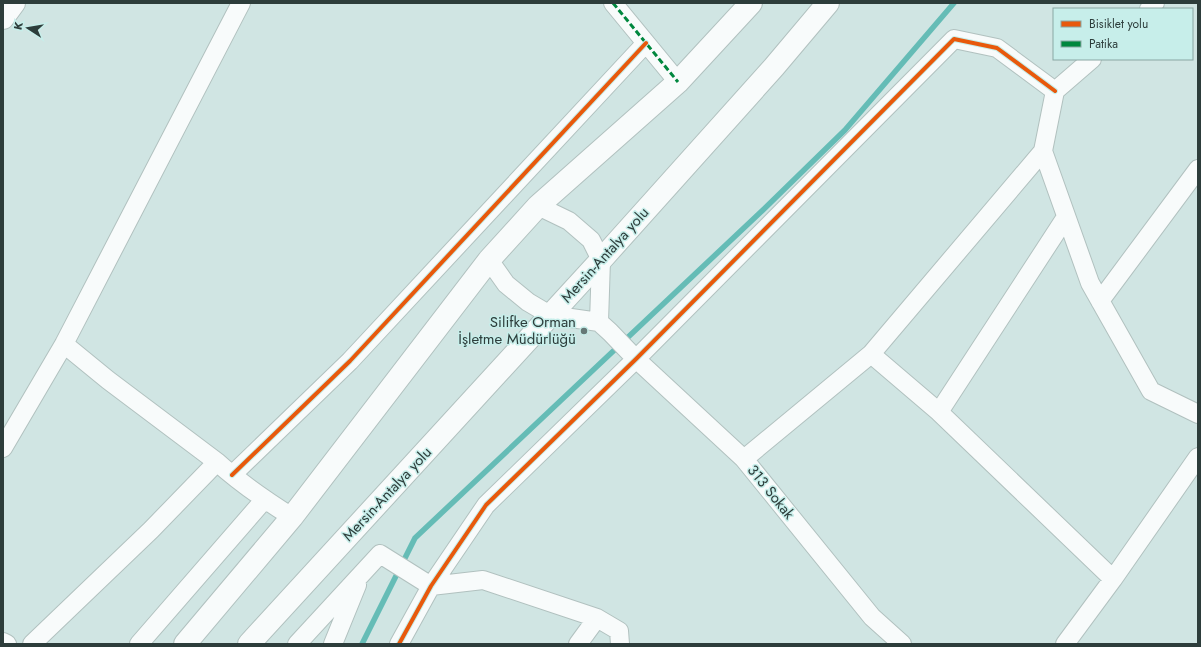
<svg xmlns="http://www.w3.org/2000/svg" width="1201" height="647" font-family="Jost,sans-serif">
  <style>
    .lines { fill: none; stroke-linecap: round; stroke-linejoin: round }
    .stream { stroke: #65bcb6; stroke-width: 5.5 }
    .street-casing { stroke: #b1c1bf; stroke-width: 20 }
    .secondary-casing { stroke: #b1c1bf; stroke-width: 24 }
    .highway-casing { stroke: #b1c1bf; stroke-width: 24 }
    .street { stroke: #f8fbfb; stroke-width: 18 }
    .secondary { stroke: #f8fbfb; stroke-width: 22 }
    .highway { stroke: #f8fbfb; stroke-width: 22 }
    .quiet { stroke: #00873e; stroke-width: 3; stroke-dasharray: 6 3; stroke-linecap: butt }
    .cycleway-casing { stroke: #c7eeea; stroke-width: 6 }
    .cycleway { stroke: #e8590c; stroke-width: 4 }
    .poi-dot { fill: #667876; stroke: #c7eeea; stroke-width: 1.5 }
    .labels { text-anchor: middle; stroke-width: 3; stroke-linejoin: round; paint-order: stroke }
    .street-label { font-size: 15px; fill: #2d3d3b; stroke: #c7eeea }
    .poi-label { font-size: 15px; fill: #2d3d3b; stroke: #c7eeea; text-anchor: end }
  </style>
  <rect width="100%" height="100%" fill="#d0e5e3"/>
  <g class="lines">
    <path class="stream" d="M 362,644 L 415,538 L 764,209 L 845,130 L 954,3"/>
    <defs>
      <path id="street" d="M 613,3 L 678,82
        M 1149,9 L 1155,3
        M 1092,59 L 1055,91 L 1043,151 L 1090,283 L 1151,391 L 1198,414
        M 538,206 L 569,221 L 591,240 L 601,260 L 599,322
        M 489,260 L 506,284 L 528,302 L 550,315 L 599,322 L 610,332 L 636,359 L 744,459 L 872,617 L 902,644
        M 1100,301 L 1198,169
        M 64,344 L 108,380 L 217,462 C 240,483 265,500 292,517
        M 871,354 L 939,412 L 1113,579
        M 939,412 L 1066,217
        M 3,448 L 64,344 L 241,3
        M 744,459 L 871,354 L 1043,151
        M 232,475 L 350,361 L 646,43
        M 3,642 L 7,644
        M 32,644 L 151,530 L 217,462
        M 139,644 L 264,500
        M 297,644 L 380,554 L 431,586 L 483,580 L 597,618 L 619,631 L 620,644
        M 333,644 L 357,585
        M 399,644 L 431,586 L 486,505 L 636,359 L 954,39 L 997,48 L 1055,91
        M 578,644 L 597,618
        M 1065,644 L 1113,579 L 1198,457"/>
      <path id="secondary" d="M 3,18 L 14,3"/>
      <path id="highway" d="M 185,644 L 292,517 L 489,260 L 538,206 L 678,82 L 751,3
        M 249,644 L 601,260 L 774,67 L 828,3"/>
    </defs>
    <use href="#street" class="street-casing"/>
    <use href="#secondary" class="secondary-casing"/>
    <use href="#highway" class="highway-casing"/>
    <use href="#street" class="street"/>
    <use href="#secondary" class="secondary"/>
    <use href="#highway" class="highway"/>
    <path class="quiet" d="M 613,3 L 678,82"/>
    <defs>
      <path id="cycleway" d="M 232,475 L 350,361 L 646,43
        M 399,644 L 431,586 L 486,505 L 636,359 L 954,39 L 997,48 L 1055,91"/>
    </defs>
    <use href="#cycleway" class="cycleway-casing"/>
    <use href="#cycleway" class="cycleway"/>
  </g>
  <circle class="poi-dot" cx="584" cy="331" r="4"/>
  <g class="labels">
    <g class="street-label">
      <text transform="translate(605 255) rotate(-48)" y="5">Mersin-Antalya yolu</text>
      <text transform="translate(771 492) rotate(51)" y="5">313 Sokak</text>
      <text transform="translate(387 494) rotate(-47)" y="5">Mersin-Antalya yolu</text>
    </g>
    <g class="poi-label">
      <text x="576" y="327">Silifke Orman<tspan x="576" dy="17">İşletme Müdürlüğü</tspan></text>
    </g>
  </g>
  <rect width="1201" height="647" fill="none" stroke="#2d3d3b" stroke-width="8"/>
  <rect x="1053" y="8" width="140" height="52" fill="#c7eeea" stroke="#89a7a4"/>
  <rect x="1061" y="21" width="20" height="6" fill="#e8590c" stroke="#89a7a4"/>
  <text x="1089" y="28" font-size="12" fill="#2d3d3b">Bisiklet yolu</text>
  <rect x="1061" y="41" width="20" height="6" fill="#00873e" stroke="#89a7a4"/>
  <text x="1089" y="48" font-size="12" fill="#2d3d3b">Patika</text>
  <g transform="translate(28 28) rotate(282)" stroke="#c7eeea" stroke-width="3" paint-order="stroke">
  <path d="M0-3L7 15L0 10L-7 15Z" fill="#2d3d3b"/>
  <text y="-6" font-size="11" font-weight="bold" text-anchor="middle" fill="#2d3d3b">K</text>
  </g>
</svg>
